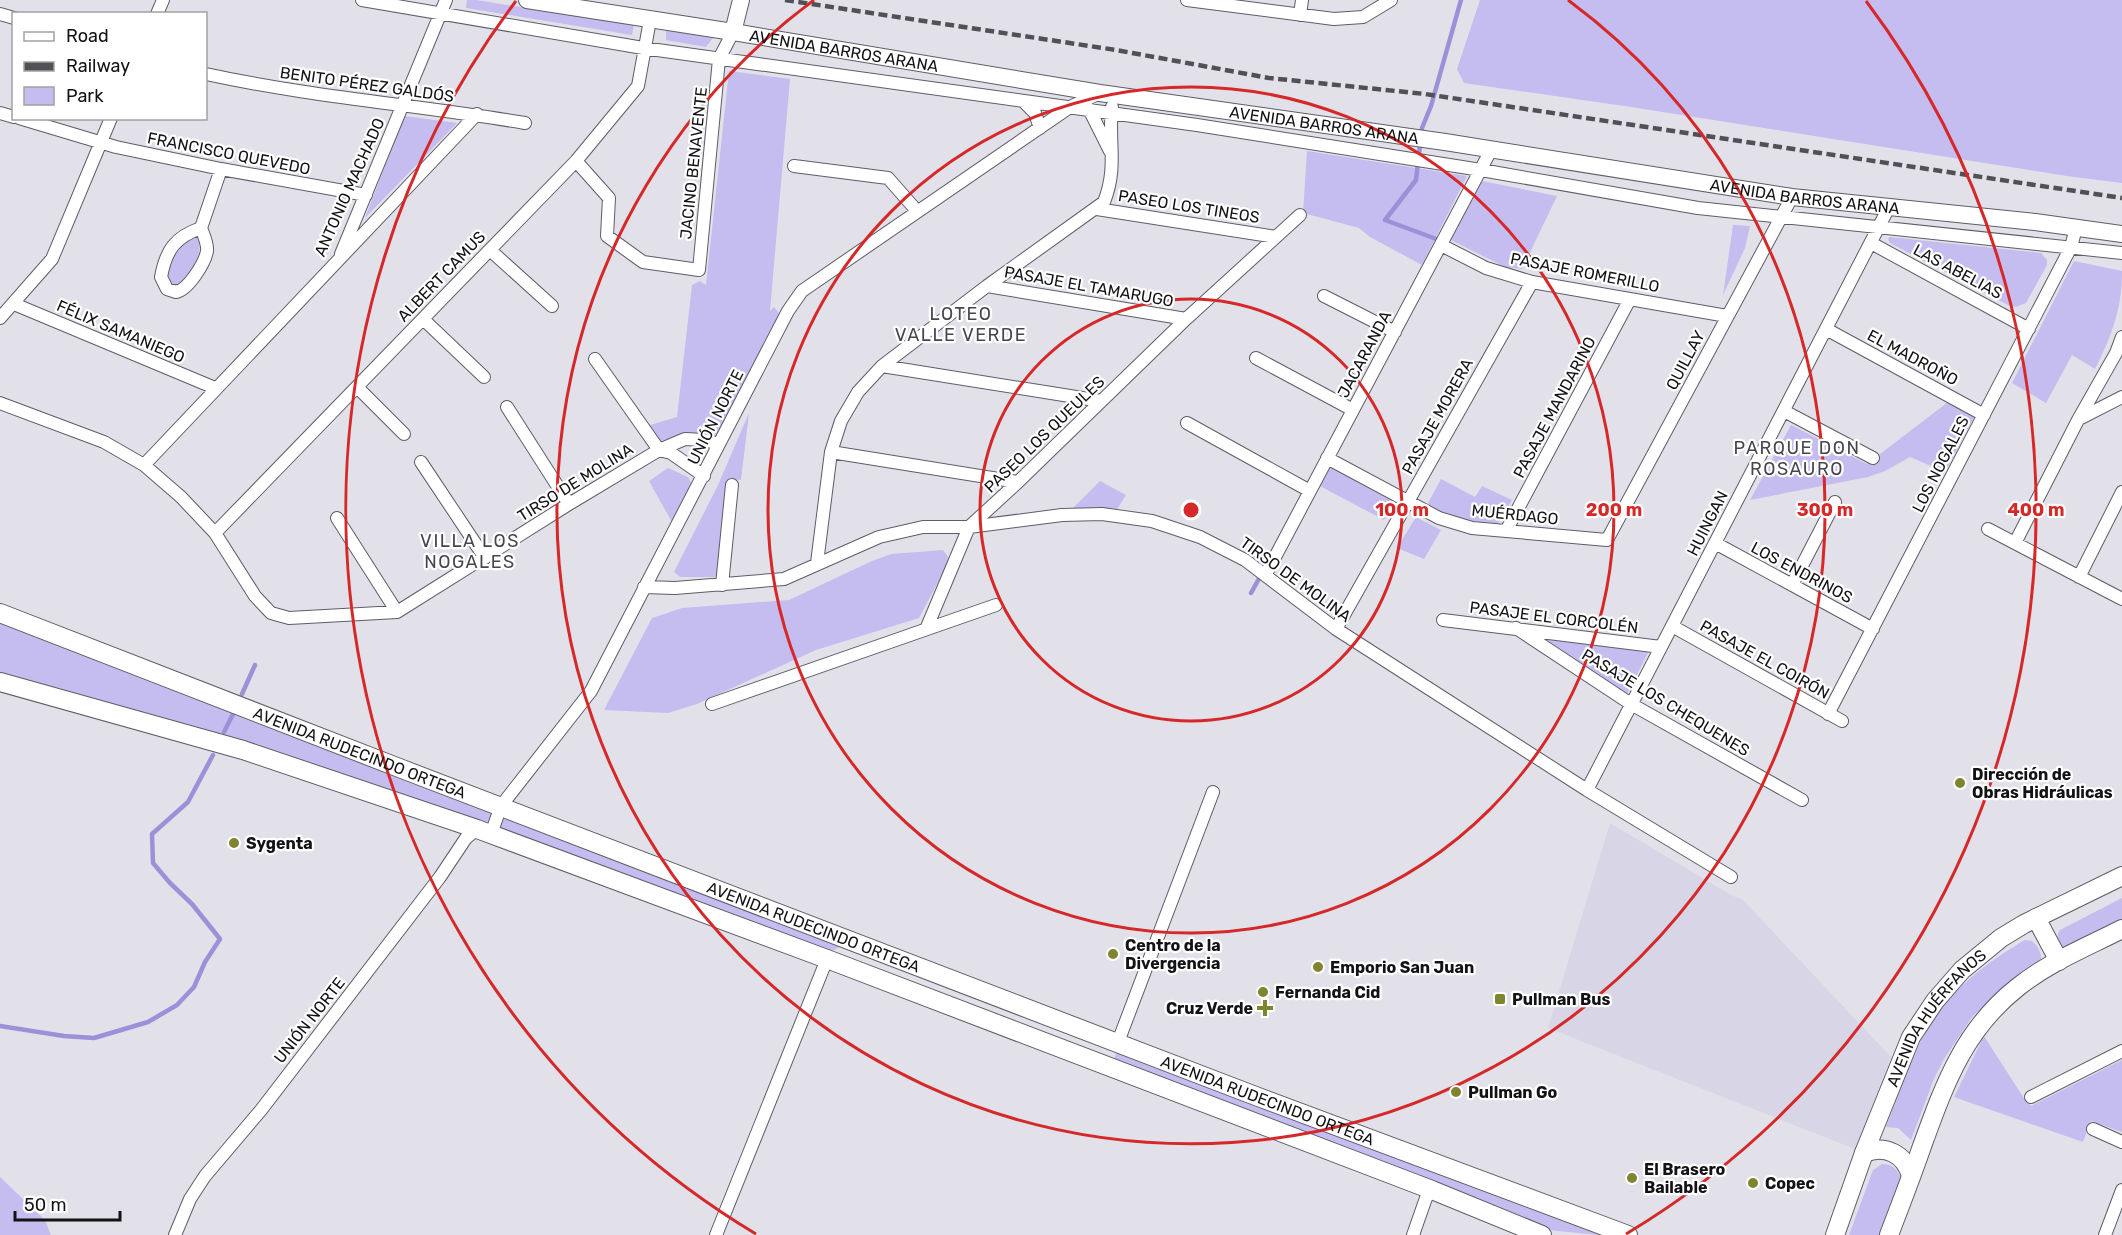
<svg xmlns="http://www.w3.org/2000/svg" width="2122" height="1235" font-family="Rubik,sans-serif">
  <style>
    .built { fill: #d8d5e6 }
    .green { fill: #c5bcef }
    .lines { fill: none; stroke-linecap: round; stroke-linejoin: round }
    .stream { stroke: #9e90d8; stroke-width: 4.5 }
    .street-casing { stroke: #5e5d65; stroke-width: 14 }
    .secondary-casing { stroke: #5e5d65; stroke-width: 18 }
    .primary-casing { stroke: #5e5d65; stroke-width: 20 }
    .street { stroke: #fff; stroke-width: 12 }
    .secondary { stroke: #fff; stroke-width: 16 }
    .primary { stroke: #fff; stroke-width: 18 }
    .rail { stroke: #505055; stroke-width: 4.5; stroke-dasharray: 9 4.5; stroke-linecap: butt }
    .ring { fill: none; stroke: #d62828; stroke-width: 3 }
    .poi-dot { fill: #7f842e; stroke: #fff; stroke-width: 2 }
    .labels { text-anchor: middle; stroke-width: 4.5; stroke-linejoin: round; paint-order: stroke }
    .street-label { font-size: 16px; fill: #131316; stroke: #fff }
    .poi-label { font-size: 16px; font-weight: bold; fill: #131316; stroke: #fff; text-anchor: start }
    .neighbourhood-label { font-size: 18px; letter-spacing: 1.5px; fill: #47464e; stroke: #fff }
    .centre { fill: #d62828; stroke: #fff; stroke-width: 3 }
    .ring-label { font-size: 18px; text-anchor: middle; font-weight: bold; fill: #d62828; stroke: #fff; stroke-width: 4.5; stroke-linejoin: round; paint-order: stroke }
  </style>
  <rect width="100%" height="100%" fill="#e2e1ea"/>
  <path class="built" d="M 1610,823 L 1731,895 L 1743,900 L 1891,1057 L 1855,1149 L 1548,1028 Z"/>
  <path class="green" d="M 467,0 L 476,0 L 634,25 L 632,35 L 466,8 Z
    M 1480,0 L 2122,0 L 2122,183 L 2067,176 L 1631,107 L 1464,83 L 1457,69 Z
    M 666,30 L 713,38 L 706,47 L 666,40 Z
    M 729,71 L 790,79 L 770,311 L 774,307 L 781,316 L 718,437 L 684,434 L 657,442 L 647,426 L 677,417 L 692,285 L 700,281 L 706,285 Z
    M 404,116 L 457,123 L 365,218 Z
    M 1307,151 L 1467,176 L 1422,265 L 1370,237 L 1359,228 L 1303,213 Z
    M 1482,181 L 1557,196 L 1522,269 L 1505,267 L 1451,240 Z
    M 1733,225 L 1750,226 L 1745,248 L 1723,295 Z
    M 198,235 C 204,252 192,283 172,286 L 167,276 L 172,260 L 180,244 Z
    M 1890,237 L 2041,253 L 2047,260 L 2047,265 L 2026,303 L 2016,307 L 2008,305 L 1890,243 L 1888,239 Z
    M 2074,261 L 2122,271 C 2122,309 2112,335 2095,369 L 2072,355 L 2046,403 L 2012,383 Z
    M 1948,402 L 1974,417 L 1945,472 L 1910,457 L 1885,471 L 1868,477 L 1750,500 L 1791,425 L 1867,464 Z
    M 749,413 L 741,480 L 731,479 L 728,485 L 718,577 L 680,577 L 674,572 L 718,485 Z
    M 1327,466 L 1397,501 L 1384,520 L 1318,485 Z
    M 668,468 L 688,477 L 692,484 L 673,524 L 649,481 Z
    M 1441,479 L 1475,497 L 1482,486 L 1512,500 L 1498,524 L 1449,518 L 1427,505 Z
    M 1100,481 L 1126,495 L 1116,511 L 1068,513 Z
    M 1416,517 L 1441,530 L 1424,559 L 1397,548 Z
    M 943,550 L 948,557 L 947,565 L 919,618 L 816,650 L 697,704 L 668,713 L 604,710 L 652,618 L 682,608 L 789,600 L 872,561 L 891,554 Z
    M 0,620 C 104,666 210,706 317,743 L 846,944 L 828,953 L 0,678 Z
    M 1548,638 L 1649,651 L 1627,694 L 1547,643 Z
    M 2122,898 L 2122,929 L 2065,953 C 2060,945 2054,939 2060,930 Z
    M 2025,940 L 2032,941 C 2037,945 2042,953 2041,960 L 2017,976 L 1972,1017 L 1944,1059 L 1934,1079 L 1911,1140 L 1898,1128 L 1886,1127 C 1899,1094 1910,1060 1927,1029 C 1949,991 1987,962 2025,940 Z
    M 1984,1036 L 2025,1100 L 2031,1106 L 2122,1060 L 2122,1132 L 2091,1121 L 2083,1142 L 1954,1097 Z
    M 1117,1051 L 1243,1101 L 1557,1217 L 1599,1235 L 1548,1230 L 1113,1062 Z
    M 1882,1164 C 1892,1164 1898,1169 1901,1179 L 1881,1235 L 1849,1235 L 1873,1170 Z
    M 0,1177 L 45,1220 L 51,1235 L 0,1235 Z"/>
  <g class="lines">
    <path class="stream" d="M 1438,242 L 1439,240 L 1385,220 L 1416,180 L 1422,128 L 1431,106 L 1461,0
      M 1251,593 L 1261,575
      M 242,694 L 255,665
      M 224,732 L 233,714
      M 0,1026 L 64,1036 L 94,1038 L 148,1022 L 177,1005 L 194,987 L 205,962 L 220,939 L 192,904 L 170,883 L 153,863 L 152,834 L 188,802 L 213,755"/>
    <defs>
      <path id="street" d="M 362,0 L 643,48 L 1197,125 L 1481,170 L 1698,208 L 2122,253
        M 1187,0 L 1334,19 L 1363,17 L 1391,0
        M 0,14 L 14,18
        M 157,14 L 163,0
        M 1300,15 L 1302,0
        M 206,74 C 311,97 419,105 525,123
        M 1023,101 L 1035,113 L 1040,128
        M 1089,109 L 1110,151
        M 0,113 L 14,117
        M 19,118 L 116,147 L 221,169 L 366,195
        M 576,161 L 609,198 L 607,236 L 643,262 L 699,270 L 719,59 L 733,32
        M 794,166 L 888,178 L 917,211
        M 1097,209 L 1276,237
        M 201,228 C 204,236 208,244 207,251 C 205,263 188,290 176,292 L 167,289 L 161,277 C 166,250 175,237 201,228 L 221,169
        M 1871,243 L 2029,329
        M 1441,245 L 1486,268 L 1532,282 L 1727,316
        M 490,250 L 552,306
        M 341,254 L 446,0
        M 987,286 L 1186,319
        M 1324,296 L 1395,332
        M 14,304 L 215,388
        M 0,318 L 52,259 L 111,118
        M 423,319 L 484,377
        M 1826,329 L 1984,415
        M 1256,358 L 1353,410
        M 595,359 L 659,450
        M 882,366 L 1101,401
        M 357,387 L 404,434
        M 0,403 L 104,442 L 144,465 L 181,497 L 215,533 L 255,596 L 271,613 L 289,618 L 397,612 L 569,504 L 659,450 L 685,439 L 704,440 L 719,444
        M 507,407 L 569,504
        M 1784,411 L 1873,458
        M 2079,419 L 2122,397
        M 1187,423 L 1310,491
        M 659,450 L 671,453 L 704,476
        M 831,452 L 1018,482
        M 1327,458 L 1439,518 L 1472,528 L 1607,540 L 1792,197
        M 421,462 L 485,558
        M 144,465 L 477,114
        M 337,518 L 397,612
        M 1988,529 L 2122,599
        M 1506,531 L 1630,299
        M 215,533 L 576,161 L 638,86 L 650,20
        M 1715,543 L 1873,629
        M 2015,543 L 2078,420 L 2116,353 L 2122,337
        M 817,563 L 831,452 L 841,421 L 858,392 L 882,366 L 987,286 L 1104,202 C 1118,167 1108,142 1112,107
        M 1266,574 L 1491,150
        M 2079,577 L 2122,492
        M 722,585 L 732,485
        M 1792,585 L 1835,502
        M 644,587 L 675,588 L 784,579 L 879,537 L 923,527 L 969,527 L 1062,515 L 1102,514 L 1152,521 L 1200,537 L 1245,560 L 1336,629 L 1587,790 L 1731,877
        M 1443,620 L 1661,647
        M 1672,626 L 1842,721
        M 927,627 L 969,527 L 1018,482 L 1186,319 L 1300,215
        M 1516,628 L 1631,704 L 1802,800
        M 1336,629 L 1532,282
        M 712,704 L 996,605
        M 1828,714 L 2071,247 L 2076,228
        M 1587,790 L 1889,207
        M 491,834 L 501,806 L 591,691 L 788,311 L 802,291 L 1070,107 L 1100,93
        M 1118,1042 L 1213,792
        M 2031,1097 L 2122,1051
        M 2093,1129 L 2122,1142
        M 175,1235 L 190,1199 L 205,1176 L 261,1110 L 440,877 L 466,838 L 477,829
        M 716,1235 L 827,959
        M 1413,1235 L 1426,1198 L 1432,1190
        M 2105,1235 L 2122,1190"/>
      <g id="secondary">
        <path id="s1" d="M 527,0 L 733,32 L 1100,93 L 1445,142 L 1792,197 L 2035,222 L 2122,234"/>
        <path d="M 733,32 L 741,0"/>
      </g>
      <g id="primary">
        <path id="s2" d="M 0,613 L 402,769 L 1253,1095 L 1628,1235"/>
        <path d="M 0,682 L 243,750 L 477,829 L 827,959 L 1432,1190 L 1542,1235"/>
        <path d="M 2036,918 L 2059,961"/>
        <path d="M 1864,1153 C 1885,1144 1905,1154 1911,1176"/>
        <path id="s3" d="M 1835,1235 L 1864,1153 L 1911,1037 L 1935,1001 L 1962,970 L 2001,938 L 2024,924 L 2122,876"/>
        <path d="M 1889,1235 C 1900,1206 1911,1178 1921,1149 C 1944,1086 1963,1030 2018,987 C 2049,962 2087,947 2122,929"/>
      </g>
    </defs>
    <use href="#street" class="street-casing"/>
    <use href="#secondary" class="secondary-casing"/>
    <use href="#primary" class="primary-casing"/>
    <use href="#street" class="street"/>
    <use href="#secondary" class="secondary"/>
    <use href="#primary" class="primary"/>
    <path class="rail" d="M 785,0 L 1116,50 L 1269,78 L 1425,94 L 2122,198"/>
  </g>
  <g class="ring">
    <circle cx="1191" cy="510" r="211"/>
    <circle cx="1191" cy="510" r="423"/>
    <path d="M1568 0A634 634 0 1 1 814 0"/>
    <path d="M756 1234A845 845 0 0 1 516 1M1866 1A845 845 0 0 1 1626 1234"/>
  </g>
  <g class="poi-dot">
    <circle cx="1960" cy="783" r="6"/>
    <circle cx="234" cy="843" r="6"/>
    <circle cx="1113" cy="954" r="6"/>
    <circle cx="1318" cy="967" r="6"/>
    <circle cx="1263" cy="992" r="6"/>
    <rect x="1494" y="993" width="12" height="12" rx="3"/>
    <path d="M1262 999h6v6h6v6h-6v6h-6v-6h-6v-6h6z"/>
    <circle cx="1456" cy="1092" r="6"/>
    <circle cx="1632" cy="1178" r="6"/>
    <circle cx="1753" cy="1183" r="6"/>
  </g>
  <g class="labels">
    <g class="street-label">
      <text dy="6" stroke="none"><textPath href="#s1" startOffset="321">AVENIDA BARROS ARANA</textPath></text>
      <text transform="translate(367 84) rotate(8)" y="6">BENITO PÉREZ GALDÓS</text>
      <text dy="6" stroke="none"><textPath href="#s1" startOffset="807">AVENIDA BARROS ARANA</textPath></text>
      <text transform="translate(229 153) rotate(11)" y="6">FRANCISCO QUEVEDO</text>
      <text transform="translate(693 163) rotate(-84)" y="6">JACINO BENAVENTE</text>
      <text transform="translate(349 187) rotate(-66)" y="6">ANTONIO MACHADO</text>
      <text dy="6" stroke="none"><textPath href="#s1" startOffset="1293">AVENIDA BARROS ARANA</textPath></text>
      <text transform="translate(1189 206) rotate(9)" y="6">PASEO LOS TINEOS</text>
      <text transform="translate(1958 271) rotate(28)" y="6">LAS ABELIAS</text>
      <text transform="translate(1585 272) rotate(11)" y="6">PASAJE ROMERILLO</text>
      <text transform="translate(441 276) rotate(-46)" y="6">ALBERT CAMUS</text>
      <text transform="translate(1089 286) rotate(10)" y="6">PASAJE EL TAMARUGO</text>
      <text transform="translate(121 331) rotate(23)" y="6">FÉLIX SAMANIEGO</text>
      <text transform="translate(1364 354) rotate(-62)" y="6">JACARANDA</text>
      <text transform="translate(1913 357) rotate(28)" y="6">EL MADROÑO</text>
      <text transform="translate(1685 360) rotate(-62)" y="6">QUILLAY</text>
      <text transform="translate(1554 407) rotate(-62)" y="6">PASAJE MANDARINO</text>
      <text transform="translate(1437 416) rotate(-61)" y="6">PASAJE MORERA</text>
      <text transform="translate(715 417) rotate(-63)" y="6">UNIÓN NORTE</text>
      <text transform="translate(1044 434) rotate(-44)" y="6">PASEO LOS QUEULES</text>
      <text transform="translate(1940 464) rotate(-63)" y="6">LOS NOGALES</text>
      <text transform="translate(575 482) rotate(-32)" y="6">TIRSO DE MOLINA</text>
      <text transform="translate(1515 514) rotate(6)" y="6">MUÉRDAGO</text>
      <text transform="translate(1707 523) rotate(-63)" y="6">HUINGAN</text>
      <text transform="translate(1802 572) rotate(28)" y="6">LOS ENDRINOS</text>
      <text transform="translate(1296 579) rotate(36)" y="6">TIRSO DE MOLINA</text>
      <text transform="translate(1554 617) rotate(7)" y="6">PASAJE EL CORCOLÉN</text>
      <text transform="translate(1765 659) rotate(29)" y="6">PASAJE EL COIRÓN</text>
      <text transform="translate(1666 702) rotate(31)" y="6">PASAJE LOS CHEQUENES</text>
      <text dy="6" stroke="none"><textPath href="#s2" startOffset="386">AVENIDA RUDECINDO ORTEGA</textPath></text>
      <text dy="6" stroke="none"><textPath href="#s2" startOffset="872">AVENIDA RUDECINDO ORTEGA</textPath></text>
      <text transform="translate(309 1020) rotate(-52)" y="6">UNIÓN NORTE</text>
      <text dy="6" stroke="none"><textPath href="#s3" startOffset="242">AVENIDA HUÉRFANOS</textPath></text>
      <text dy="6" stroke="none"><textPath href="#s2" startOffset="1358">AVENIDA RUDECINDO ORTEGA</textPath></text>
    </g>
    <g class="poi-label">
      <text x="1972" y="780">Dirección de<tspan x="1972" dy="18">Obras Hidráulicas</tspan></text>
      <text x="246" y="849">Sygenta</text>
      <text x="1125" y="951">Centro de la<tspan x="1125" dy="18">Divergencia</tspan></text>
      <text x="1330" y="973">Emporio San Juan</text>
      <text x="1275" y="998">Fernanda Cid</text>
      <text x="1512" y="1005">Pullman Bus</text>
      <text x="1253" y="1014" text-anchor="end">Cruz Verde</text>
      <text x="1468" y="1098">Pullman Go</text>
      <text x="1644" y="1175">El Brasero<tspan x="1644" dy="18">Bailable</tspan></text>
      <text x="1765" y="1189">Copec</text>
    </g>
    <g class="neighbourhood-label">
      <text x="961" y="320">LOTEO<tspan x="961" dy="21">VALLE VERDE</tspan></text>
      <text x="1797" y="454">PARQUE DON<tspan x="1797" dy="21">ROSAURO</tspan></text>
      <text x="470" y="547">VILLA LOS<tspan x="470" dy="21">NOGALES</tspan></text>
    </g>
  </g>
  <circle cx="1191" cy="510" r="9" class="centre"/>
  <g class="ring-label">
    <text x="1402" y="516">100 m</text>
    <text x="1614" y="516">200 m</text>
    <text x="1825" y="516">300 m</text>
    <text x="2036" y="516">400 m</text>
  </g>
  <rect x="12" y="12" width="195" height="108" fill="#ffffff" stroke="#a1a1a2" stroke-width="1.5"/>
  <rect x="24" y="32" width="30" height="9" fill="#ffffff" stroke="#a1a1a2" stroke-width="1.5"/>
  <text x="66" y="42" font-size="18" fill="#131316">Road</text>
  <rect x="24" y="62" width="30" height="9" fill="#505055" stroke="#a1a1a2" stroke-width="1.5"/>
  <text x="66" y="72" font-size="18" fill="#131316">Railway</text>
  <rect x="24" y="87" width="30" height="18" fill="#c5bcef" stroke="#a1a1a2" stroke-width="1.5"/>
  <text x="66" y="102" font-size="18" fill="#131316">Park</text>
  <path d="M15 1211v9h105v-9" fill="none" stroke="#131316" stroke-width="3"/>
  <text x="24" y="1211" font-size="18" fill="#131316" stroke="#ffffff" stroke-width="4.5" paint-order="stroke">50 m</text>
</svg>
